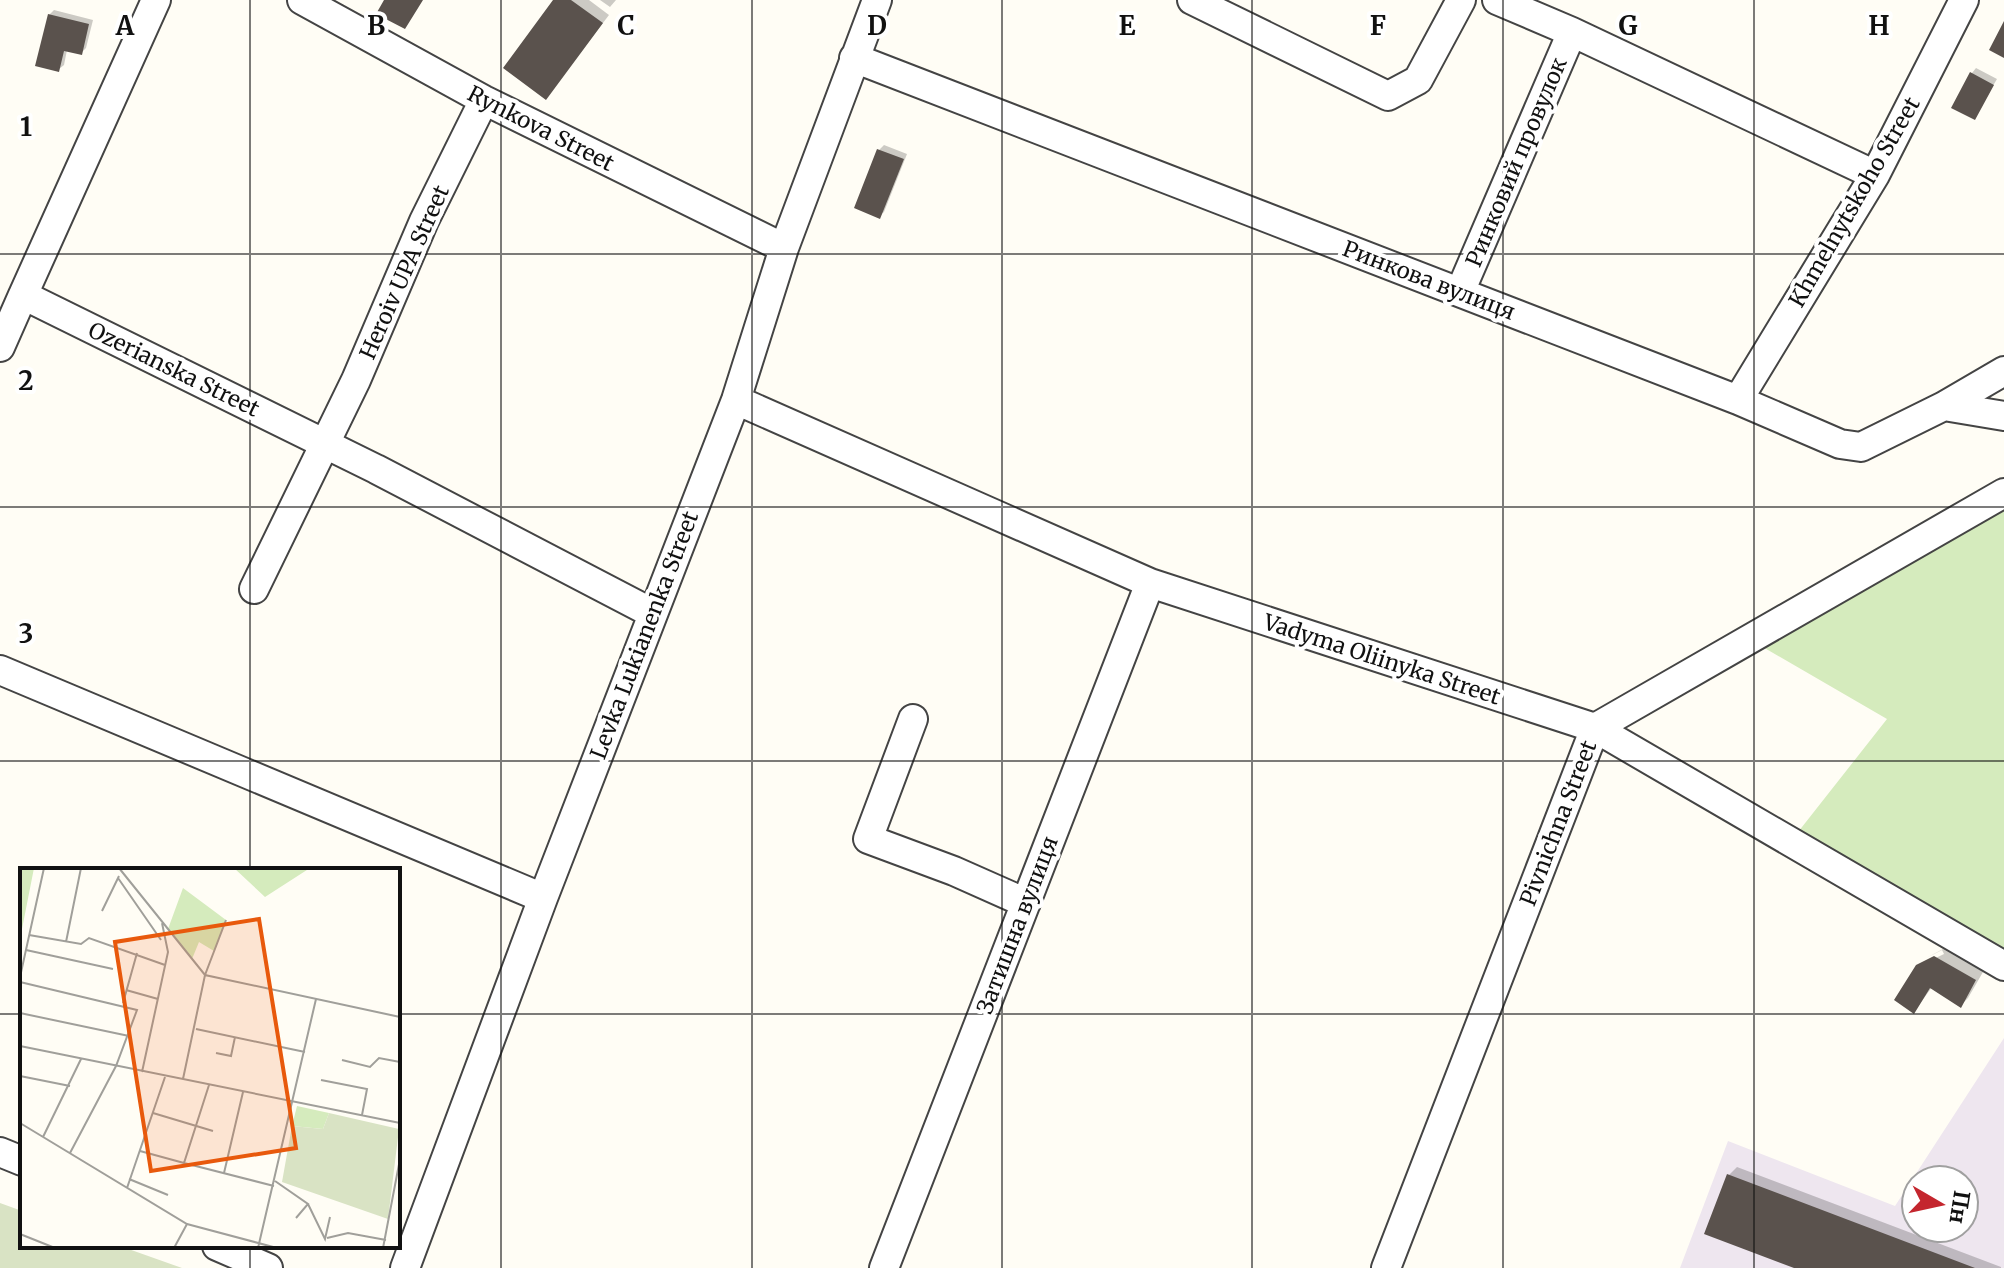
<svg xmlns="http://www.w3.org/2000/svg" width="2004" height="1268" font-family="Merriweather,serif">
  <style>
    .industrial { fill: #eee6ef; fill-rule: evenodd }
    .green { fill: #d5ebbd }
    .cemetery { fill: #d9e3c4 }
    .shadow { fill: #0003 }
    .building { fill: #5a524d }
    .lines { fill: none; stroke-linecap: round; stroke-linejoin: round }
    .minor-casing { stroke: #444; stroke-width: 32 }
    .minor { stroke: #fff; stroke-width: 28 }
    .grid { fill: none; stroke: #111; stroke-width: 2; stroke-opacity: 0.55 }
    .labels { text-anchor: middle; stroke-width: 8; stroke-linejoin: round; paint-order: stroke }
    .street-label { font-size: 22px; fill: #111; stroke: #fff }
    .inset-road { fill: none; stroke: #a09f9a; stroke-width: 2 }
    .view { fill: #e8590c; fill-opacity: 0.15; stroke: #e8590c; stroke-width: 4 }
    .inset-edge { fill: none; stroke: #111; stroke-width: 4 }
    .grid-label { font-size: 26px; text-anchor: middle; font-weight: bold; fill: #111; stroke: #fff; stroke-width: 8; stroke-linejoin: round; paint-order: stroke }
  </style>
  <rect width="100%" height="100%" fill="#fffdf5"/>
  <path class="industrial" d="M 2004,1038 L 2004,1268 L 1680,1268 L 1728,1141 L 1895,1206 ZM 1916,1180 L 1964,1180 L 1964,1228 L 1916,1228 Z"/>
  <path class="green" d="M 2004,493 L 2004,964 L 1791,841 L 1887,719 L 1749,639 Z"/>
  <path class="cemetery" d="M 0,1203 L 22,1211 L 22,1246 L 120,1246 L 182,1268 L 0,1268 Z"/>
  <path class="shadow" d="M 555,0 L 589,0 L 609,15 L 546,98 Z
    M 600,0 L 616,0 L 610,7 Z
    M 54,10 L 93,20 L 86,48 L 81,53 L 67,50 L 64,65 L 59,69 L 49,15 Z
    M 1976,68 L 1997,79 L 1974,118 L 1972,73 Z
    M 884,145 L 907,154 L 884,212 L 879,216 L 856,207 L 879,150 Z
    M 1943,949 L 1983,972 L 1968,998 L 1961,1005 L 1932,987 L 1914,1012 L 1919,966 L 1944,954 L 1942,950 L 1926,958 Z
    M 1737,1167 L 2001,1267 L 2001,1268 L 1799,1268 L 1729,1175 Z"/>
  <path class="building" d="M 384,0 L 423,0 L 405,29 L 376,14 Z
    M 553,0 L 571,0 L 603,23 L 546,100 L 503,68 Z
    M 48,14 L 89,24 L 82,55 L 64,51 L 59,72 L 35,66 Z
    M 2004,21 L 2004,58 L 1989,50 Z
    M 1970,72 L 1994,85 L 1975,120 L 1951,108 Z
    M 877,149 L 904,159 L 880,219 L 854,208 Z
    M 1934,956 L 1976,980 L 1961,1008 L 1930,988 L 1914,1014 L 1894,1000 L 1916,965 Z
    M 1727,1174 L 1975,1268 L 1794,1268 L 1704,1234 Z"/>
  <g class="lines">
    <defs>
      <path id="minor" d="M 156,0 L 23,295 L 376,469 L 652,613
        M 302,0 L 484,100 L 784,248
        M 1192,0 L 1388,96 L 1418,80 L 1461,0
        M 1497,0 L 1572,32 L 1875,175
        M 854,58 L 1738,400 L 1840,444 L 1861,447 L 1944,406 L 2004,416
        M 1460,292 L 1572,32
        M 0,347 L 23,295
        M 736,400 L 1150,583 L 1595,728 L 2004,966
        M 1738,400 L 1875,175 L 1964,0
        M 1944,406 L 2004,371
        M 254,589 L 356,380 L 424,221 L 484,100
        M 0,670 L 543,898
        M 913,719 L 868,839 L 954,871 L 1026,903
        M 0,1152 L 22,1161
        M 217,1246 L 268,1268
        M 405,1268 L 543,898 L 736,400 L 784,248 L 877,0
        M 884,1268 L 1150,583
        M 1386,1268 L 1595,728 L 2004,493"/>
    </defs>
    <use href="#minor" class="minor-casing"/>
    <use href="#minor" class="minor"/>
  </g>
  <path class="grid" d="M 250,0 L 250,870M 501,0 L 501,1268M 752,0 L 752,1268M 1002,0 L 1002,1268M 1252,0 L 1252,1268M 1503,0 L 1503,1268M 1754,0 L 1754,1268M 0,254 L 2004,254M 0,507 L 2004,507M 0,761 L 2004,761M 0,1014 L 22,1014M 398,1014 L 2004,1014M 250,1246 L 250,1268"/>
  <g class="labels">
    <g class="street-label">
      <text transform="translate(541 128) rotate(27)" y="8">Rynkova Street</text>
      <text transform="translate(1516 162) rotate(-67)" y="8">Ринковий провулок</text>
      <text transform="translate(1854 202) rotate(-60)" y="8">Khmelnytskoho Street</text>
      <text transform="translate(404 272) rotate(-66)" y="8">Heroiv UPA Street</text>
      <text transform="translate(1429 280) rotate(21)" y="8">Ринкова вулиця</text>
      <text transform="translate(174 369) rotate(26)" y="8">Ozerianska Street</text>
      <text transform="translate(644 635) rotate(-69)" y="8">Levka Lukianenka Street</text>
      <text transform="translate(1382 659) rotate(18)" y="8">Vadyma Oliinyka Street</text>
      <text transform="translate(1558 823) rotate(-69)" y="8">Pivnichna Street</text>
      <text transform="translate(1017 925) rotate(-69)" y="8">Затишна вулиця</text>
    </g>
  </g>
  <g transform="translate(20 868)">
    <rect width="380" height="380" fill="#fffdf5"/>
    <path d="M 0,0 L 14,0 L 2,61 L 0,61 ZM 214,0 L 290,0 L 245,29 ZM 163,20 L 206,52 L 194,83 L 179,74 L 172,91 L 148,61 ZM 277,238 L 309,245 L 303,261 L 272,258 Z" fill="#d5ebbd"/>
    <path d="M 309,245 L 379,261 L 368,351 L 262,314 L 272,258 L 303,261 Z" fill="#d9e3c4"/>
    <path class="inset-road" d="M 99,0 L 185,107 L 380,149M 98,10 L 141,72M 82,43 L 99,8M 9,67 L 61,76 L 69,70 L 145,97M 46,74 L 61,0M 6,82 L 93,101M 0,109 L 24,0M 0,114 L 117,142 L 96,198 L 50,285M 106,122 L 138,131M 103,135 L 117,85M 0,145 L 109,168M 176,161 L 285,184M 0,178 L 380,255M 196,185 L 211,188 L 215,169M 322,192 L 350,199 L 359,190 L 380,194M 122,204 L 148,84 L 142,55M 0,208 L 50,218M 163,211 L 185,107 L 206,52M 301,212 L 347,221 L 342,247M 133,245 L 193,263M 0,255 L 167,356 L 257,380M 23,269 L 61,191M 120,283 L 164,295 L 189,217M 164,295 L 254,318M 204,305 L 223,224M 109,311 L 148,327M 255,313 L 288,336 L 276,350M 107,320 L 145,209M 288,336 L 305,371 L 310,349M 0,366 L 35,380M 307,370 L 328,365 L 366,372M 154,380 L 167,356M 238,380 L 296,131M 363,380 L 380,291"/>
    <path class="view" d="M 239,51 L 276,280 L 131,303 L 95,74 Z"/>
    <rect width="380" height="380" class="inset-edge"/>
  </g>
  <g class="grid-label">
    <text x="125" y="35">A</text>
    <text x="376" y="35">B</text>
    <text x="626" y="35">C</text>
    <text x="877" y="35">D</text>
    <text x="1127" y="35">E</text>
    <text x="1378" y="35">F</text>
    <text x="1628" y="35">G</text>
    <text x="1879" y="35">H</text>
    <text x="26" y="136">1</text>
    <text x="26" y="390">2</text>
    <text x="26" y="643">3</text>
  </g>
  <g transform="translate(1940 1204) rotate(99)"><circle r="38" fill="#ffffff" stroke="#a0a0a0" stroke-width="2"/>
  <path d="M0-6L14 30L0 20L-14 30Z" fill="#c4262e"/>
  <text y="-12" font-size="22" font-weight="bold" text-anchor="middle" fill="#111111">Пн</text>
  </g>
</svg>
